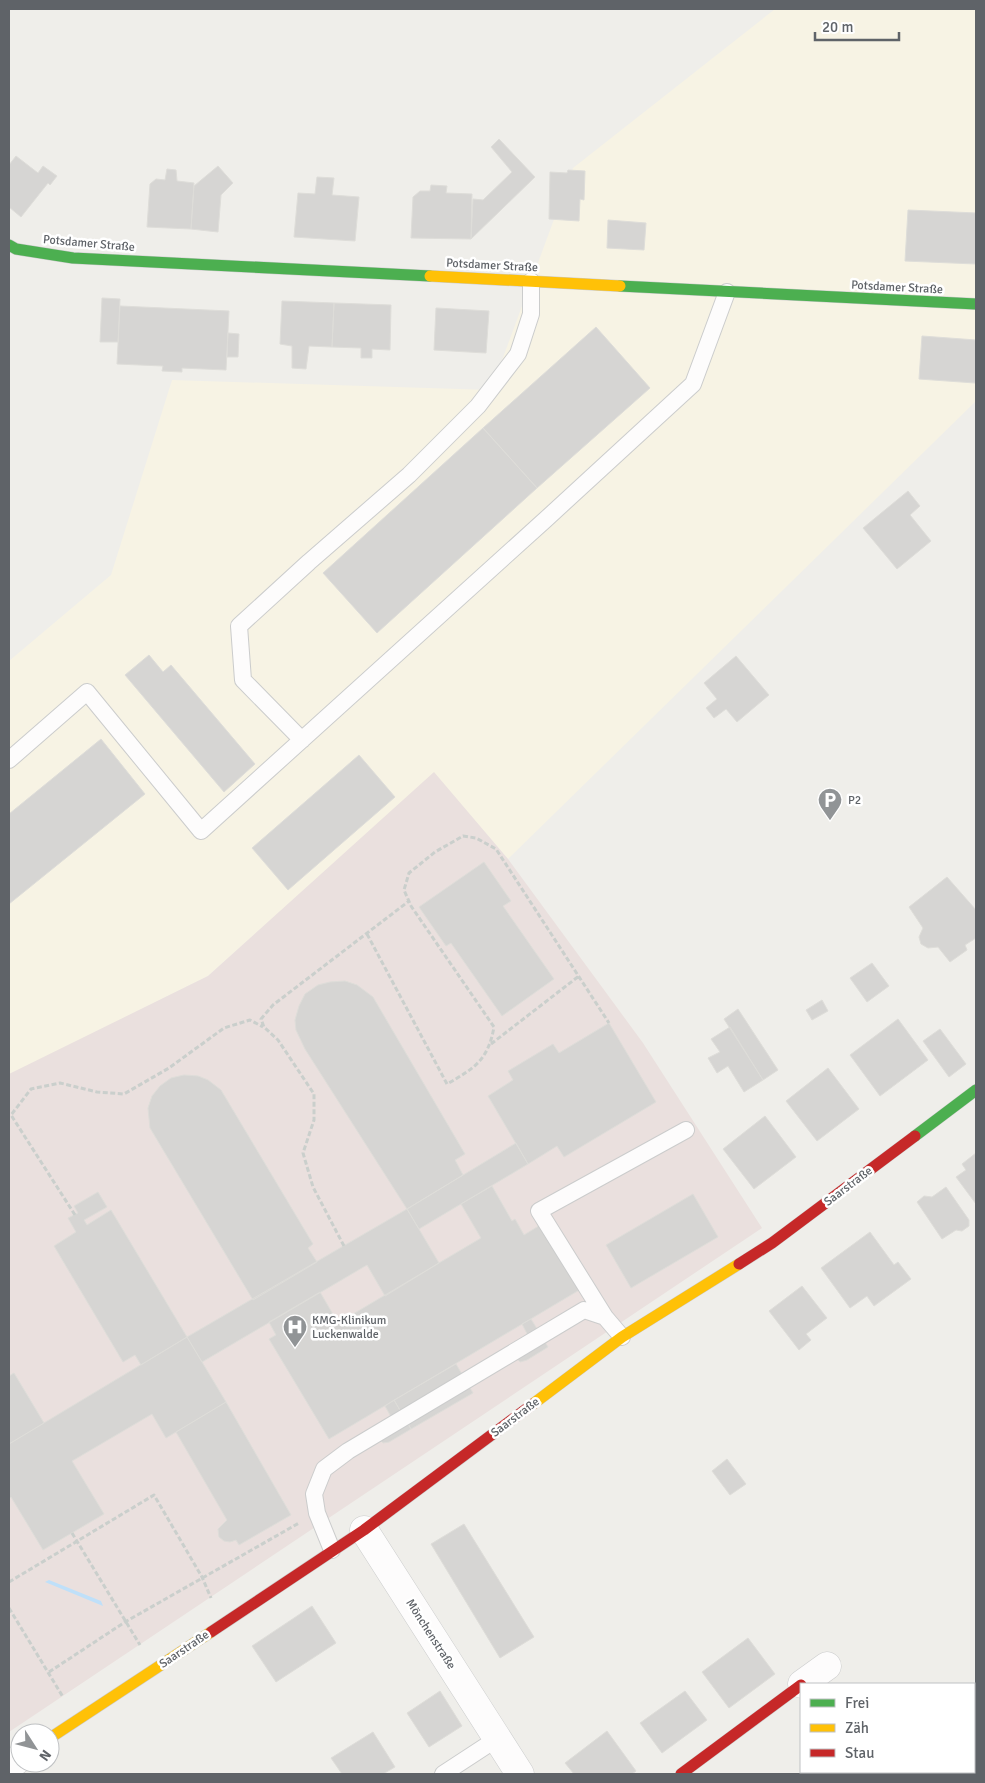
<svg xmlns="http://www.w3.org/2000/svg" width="985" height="1783" font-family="Signika,sans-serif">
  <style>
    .commercial { fill: #f7f3e4 }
    .medical { fill: #eae0de }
    .water { fill: #bfe0f9 }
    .building { fill: #d6d5d3; stroke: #deddd9 }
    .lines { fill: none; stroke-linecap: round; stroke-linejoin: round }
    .lane-casing { stroke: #cbcccc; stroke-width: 18 }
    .street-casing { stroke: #cbcccc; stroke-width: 29 }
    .fast-casing { stroke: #cacacb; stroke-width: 12 }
    .slow-casing { stroke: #cacacb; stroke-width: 12 }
    .jam-casing { stroke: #cacacb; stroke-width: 12 }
    .path { stroke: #cacfcc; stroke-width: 3; stroke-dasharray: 5 2.5; stroke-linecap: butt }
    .lane { stroke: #fdfcfc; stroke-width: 16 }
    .street { stroke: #fdfcfc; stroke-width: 28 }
    .fast { stroke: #4caf50; stroke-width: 11 }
    .slow { stroke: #ffc107; stroke-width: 11 }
    .jam { stroke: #c62828; stroke-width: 11 }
    .labels { text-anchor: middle; stroke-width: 5; stroke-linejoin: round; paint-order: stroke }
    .street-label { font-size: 12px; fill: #5f6368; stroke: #fff }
    .poi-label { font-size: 12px; fill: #5f6368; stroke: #fff; text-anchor: start }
  </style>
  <rect width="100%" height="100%" fill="#efeeea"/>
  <path class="commercial" d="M 775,9 L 976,9 L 976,401 L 508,859 L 434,773 L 208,976 L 9,1075 L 9,661 L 111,575 L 172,380 L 491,390 L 573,168 Z"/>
  <path class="medical" d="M 434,772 L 508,859 L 643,1043 L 762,1228 L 9,1732 L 9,1074 L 208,976 Z"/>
  <path class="water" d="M 49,1580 L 101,1601 L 103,1606 L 45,1582 Z"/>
  <path class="building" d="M 499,139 L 535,177 L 471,239 L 473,199 L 483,200 L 512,172 L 491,147 Z
    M 16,156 L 38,173 L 43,166 L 57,176 L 50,185 L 48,183 L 21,217 L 9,207 L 9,165 Z
    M 218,166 L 233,183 L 221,195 L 218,232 L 191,229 L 194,186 Z
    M 167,169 L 176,170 L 177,181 L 194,183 L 191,229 L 147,227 L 150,184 L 156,179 L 165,180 Z
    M 568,170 L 585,171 L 584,200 L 580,199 L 579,221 L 549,219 L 550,172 L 567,173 Z
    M 317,177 L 334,178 L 332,195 L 359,197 L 355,241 L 294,237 L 298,193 L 315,194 Z
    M 431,185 L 447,186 L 446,193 L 472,194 L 471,239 L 411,238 L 413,197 L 420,191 L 430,191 Z
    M 908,210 L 976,213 L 976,264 L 905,261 Z
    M 608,220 L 646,223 L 644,250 L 607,248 Z
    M 102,298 L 120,299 L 118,342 L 100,342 Z
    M 282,301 L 334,303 L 332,347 L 309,346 L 306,369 L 292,368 L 292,346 L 280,344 Z
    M 334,303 L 391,305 L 390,350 L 372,349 L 372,358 L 361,358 L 361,348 L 332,347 Z
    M 120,306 L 229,311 L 226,370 L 182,368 L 182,372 L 162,371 L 163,366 L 117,364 Z
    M 436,308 L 489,311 L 486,353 L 434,350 Z
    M 596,327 L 650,388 L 537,488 L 483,428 Z
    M 228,333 L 239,334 L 238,357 L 227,357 Z
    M 922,336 L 976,340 L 976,378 L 975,383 L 919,379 Z
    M 483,428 L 537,488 L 377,633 L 323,573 Z
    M 908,491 L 920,506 L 910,515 L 931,541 L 897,569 L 863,528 Z
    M 149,655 L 163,672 L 171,665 L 255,764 L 224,792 L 125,675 Z
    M 736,656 L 769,695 L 737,722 L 726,709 L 714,718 L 706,708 L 717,699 L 704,683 Z
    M 101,739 L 145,794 L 9,904 L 9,814 Z
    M 359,755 L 395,797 L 288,890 L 252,848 Z
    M 484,862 L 511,901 L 503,906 L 554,979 L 502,1016 L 451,943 L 446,946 L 419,907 Z
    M 947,877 L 976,910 L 976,938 L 965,945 L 967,950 L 950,962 L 938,947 L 928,948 L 921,944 L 919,937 L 923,928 L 909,907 Z
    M 872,963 L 889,986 L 867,1002 L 850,978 Z
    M 345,981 L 357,985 L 373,997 L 465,1154 L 455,1160 L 463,1175 L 407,1209 L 305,1049 L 296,1030 L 295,1020 L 299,1006 L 305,994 L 318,985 L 330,982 Z
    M 822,1000 L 828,1011 L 812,1020 L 806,1010 Z
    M 738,1009 L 778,1070 L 763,1080 L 724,1019 Z
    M 898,1019 L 928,1060 L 880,1096 L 850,1055 Z
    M 609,1023 L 656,1102 L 564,1157 L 557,1146 L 528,1164 L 488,1096 L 513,1080 L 508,1071 L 553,1044 L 559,1053 Z
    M 730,1027 L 763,1080 L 744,1092 L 728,1066 L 717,1073 L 708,1058 L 720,1052 L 711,1039 Z
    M 940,1029 L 966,1064 L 949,1077 L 923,1041 Z
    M 828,1068 L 859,1109 L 817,1141 L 786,1101 Z
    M 184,1075 L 198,1076 L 208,1080 L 221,1090 L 313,1244 L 308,1248 L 317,1262 L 253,1300 L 150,1128 L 148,1108 L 152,1096 L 160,1086 L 171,1078 Z
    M 765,1116 L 796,1157 L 754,1189 L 723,1149 Z
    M 516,1143 L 528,1164 L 419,1229 L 407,1209 Z
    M 976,1153 L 976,1204 L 956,1177 L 966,1170 L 962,1164 Z
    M 492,1186 L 512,1221 L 515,1219 L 524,1235 L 542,1224 L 581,1289 L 329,1439 L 269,1339 L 276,1335 L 269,1322 L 320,1292 L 338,1323 L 481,1238 L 461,1204 Z
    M 946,1187 L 969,1220 L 969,1226 L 962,1231 L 956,1230 L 942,1239 L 917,1202 L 924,1196 L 932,1197 Z
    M 98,1192 L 107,1207 L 84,1220 L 87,1225 L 111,1210 L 187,1337 L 141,1365 L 135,1355 L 123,1362 L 54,1246 L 76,1232 L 68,1218 L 78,1213 L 74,1206 Z
    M 693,1194 L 718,1237 L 631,1288 L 606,1245 Z
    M 407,1209 L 439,1263 L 385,1296 L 367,1265 L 202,1362 L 187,1337 Z
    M 870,1232 L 894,1265 L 898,1262 L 911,1279 L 874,1306 L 867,1296 L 850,1308 L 821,1268 Z
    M 802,1286 L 827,1318 L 806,1334 L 811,1340 L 799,1350 L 769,1311 Z
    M 531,1319 L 548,1347 L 527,1360 L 520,1362 L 516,1358 L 531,1341 L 522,1324 Z
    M 187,1337 L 226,1402 L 166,1438 L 152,1414 L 72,1461 L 104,1514 L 43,1550 L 11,1497 L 9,1499 L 9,1444 Z
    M 456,1364 L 473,1393 L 411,1429 L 394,1400 Z
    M 14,1373 L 44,1423 L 9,1444 L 9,1376 Z
    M 394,1400 L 411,1429 L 389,1442 L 383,1443 L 379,1439 L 394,1422 L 385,1406 Z
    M 226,1402 L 291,1515 L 239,1545 L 236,1540 L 230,1542 L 224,1541 L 219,1537 L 218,1529 L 227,1520 L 176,1432 Z
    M 727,1459 L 746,1484 L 730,1495 L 712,1471 Z
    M 464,1524 L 534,1637 L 500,1658 L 431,1544 Z
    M 312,1606 L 336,1643 L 276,1682 L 252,1646 Z
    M 748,1638 L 775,1674 L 729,1708 L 702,1672 Z
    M 440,1691 L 462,1726 L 429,1747 L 407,1713 Z
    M 685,1691 L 707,1720 L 662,1753 L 640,1723 Z
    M 607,1731 L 636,1771 L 632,1774 L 574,1774 L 565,1763 Z
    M 373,1732 L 395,1767 L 383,1774 L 342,1774 L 331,1758 Z
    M 811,1772 L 837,1772 L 833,1774 L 813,1774 Z"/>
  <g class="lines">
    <defs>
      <path id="lane" d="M 302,740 L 243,680 L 239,626 L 309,562 L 409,475 L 478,406 L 518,354 L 531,314 L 531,281
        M 9,760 L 87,692 L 201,831 L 545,520 L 693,384 L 727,292
        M 605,1317 L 539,1211 L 686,1130
        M 332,1550 L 317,1513 L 314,1494 L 324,1469 L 348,1451 L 584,1310 L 605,1317 L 622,1337
        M 443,1774 L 498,1738"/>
      <path id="street" d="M 364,1530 L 520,1774
        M 802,1684 L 827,1666
        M 9,1766 L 20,1758"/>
      <path id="fast" d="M 9,245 L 16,249 L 73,258 L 430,276
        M 620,286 L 976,304
        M 915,1136 L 976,1090"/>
      <path id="slow" d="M 430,276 L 620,286
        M 533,1404 L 622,1337 L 739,1264
        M 50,1738 L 211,1632"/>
      <path id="jam" d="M 739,1264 L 772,1243 L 915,1136
        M 211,1632 L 364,1530 L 533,1404
        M 681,1774 L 801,1685"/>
    </defs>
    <use href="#lane" class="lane-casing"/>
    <use href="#street" class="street-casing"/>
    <use href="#fast" class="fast-casing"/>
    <use href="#slow" class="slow-casing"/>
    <use href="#jam" class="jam-casing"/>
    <path class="path" d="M 367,934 L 447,1084 C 475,1068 488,1060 494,1027 L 411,906 L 404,890 L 409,873 L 435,852 L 463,836 L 476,838 L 496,849 L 609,1023
      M 491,1044 L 579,976
      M 75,1215 L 11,1115 L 31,1089 L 60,1083 L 97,1092 L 124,1094 L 169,1068 L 224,1028 L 250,1020 L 263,1027
      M 344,1246 L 313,1187 L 303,1153 L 314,1120 L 314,1094 L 278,1040 L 264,1027 L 261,1019 L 273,1005 L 409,901
      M 72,1533 L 140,1645
      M 9,1582 L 154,1495 L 202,1577 L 211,1598
      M 9,1608 L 63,1697
      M 49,1672 L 125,1622 L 299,1523"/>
    <use href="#lane" class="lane"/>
    <use href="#street" class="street"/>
    <use href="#fast" class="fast"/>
    <use href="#slow" class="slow"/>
    <use href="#jam" class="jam"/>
  </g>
  <defs>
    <symbol id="parking-pin" viewBox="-11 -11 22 30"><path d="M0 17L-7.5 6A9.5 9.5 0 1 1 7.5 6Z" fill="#919496" stroke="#fff"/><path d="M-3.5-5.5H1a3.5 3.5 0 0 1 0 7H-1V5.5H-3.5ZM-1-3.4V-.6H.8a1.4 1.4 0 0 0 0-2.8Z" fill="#fff"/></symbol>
    <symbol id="hospital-pin" viewBox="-11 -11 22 30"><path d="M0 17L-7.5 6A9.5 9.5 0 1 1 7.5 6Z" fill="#919496" stroke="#fff"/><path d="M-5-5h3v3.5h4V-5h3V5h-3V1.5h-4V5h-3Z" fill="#fff"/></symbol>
  </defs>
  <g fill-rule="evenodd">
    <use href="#parking-pin" x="816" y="786" width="28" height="38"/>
    <use href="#hospital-pin" x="281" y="1313" width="28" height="38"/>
  </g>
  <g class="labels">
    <g class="street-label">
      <text transform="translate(89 243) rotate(5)" y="4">Potsdamer Straße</text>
      <text transform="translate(492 265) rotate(3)" y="4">Potsdamer Straße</text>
      <text transform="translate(897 287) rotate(3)" y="4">Potsdamer Straße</text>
      <text transform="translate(848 1186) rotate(-37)" y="4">Saarstraße</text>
      <text transform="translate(515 1417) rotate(-37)" y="4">Saarstraße</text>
      <text transform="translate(431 1634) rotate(57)" y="4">Mönchenstraße</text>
      <text transform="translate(184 1649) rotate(-34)" y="4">Saarstraße</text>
    </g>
    <g class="poi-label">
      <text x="848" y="804">P2</text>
      <text x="312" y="1324">KMG-Klinikum<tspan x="312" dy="14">Luckenwalde</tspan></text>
    </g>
  </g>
  <rect width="985" height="1783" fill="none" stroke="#5f6368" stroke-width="20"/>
  <rect x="800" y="1683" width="175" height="90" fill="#ffffff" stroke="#bfc1c3"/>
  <rect x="810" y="1699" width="25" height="8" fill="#4caf50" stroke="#bfc1c3"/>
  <text x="845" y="1708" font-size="15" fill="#5f6368">Frei</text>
  <rect x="810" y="1724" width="25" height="8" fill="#ffc107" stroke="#bfc1c3"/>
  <text x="845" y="1733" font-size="15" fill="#5f6368">Zäh</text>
  <rect x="810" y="1749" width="25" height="8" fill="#c62828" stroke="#bfc1c3"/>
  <text x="845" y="1758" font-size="15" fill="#5f6368">Stau</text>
  <g transform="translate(35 1748) rotate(126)"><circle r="24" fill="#ffffff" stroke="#bfc1c3"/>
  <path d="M0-4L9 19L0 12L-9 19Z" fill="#919496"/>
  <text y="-8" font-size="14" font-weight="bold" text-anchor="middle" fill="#5f6368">N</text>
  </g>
  <path d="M815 32v8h84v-8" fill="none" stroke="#5f6368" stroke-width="2.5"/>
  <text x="822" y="32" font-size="15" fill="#5f6368" stroke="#ffffff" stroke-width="4" paint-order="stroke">20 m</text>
</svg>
